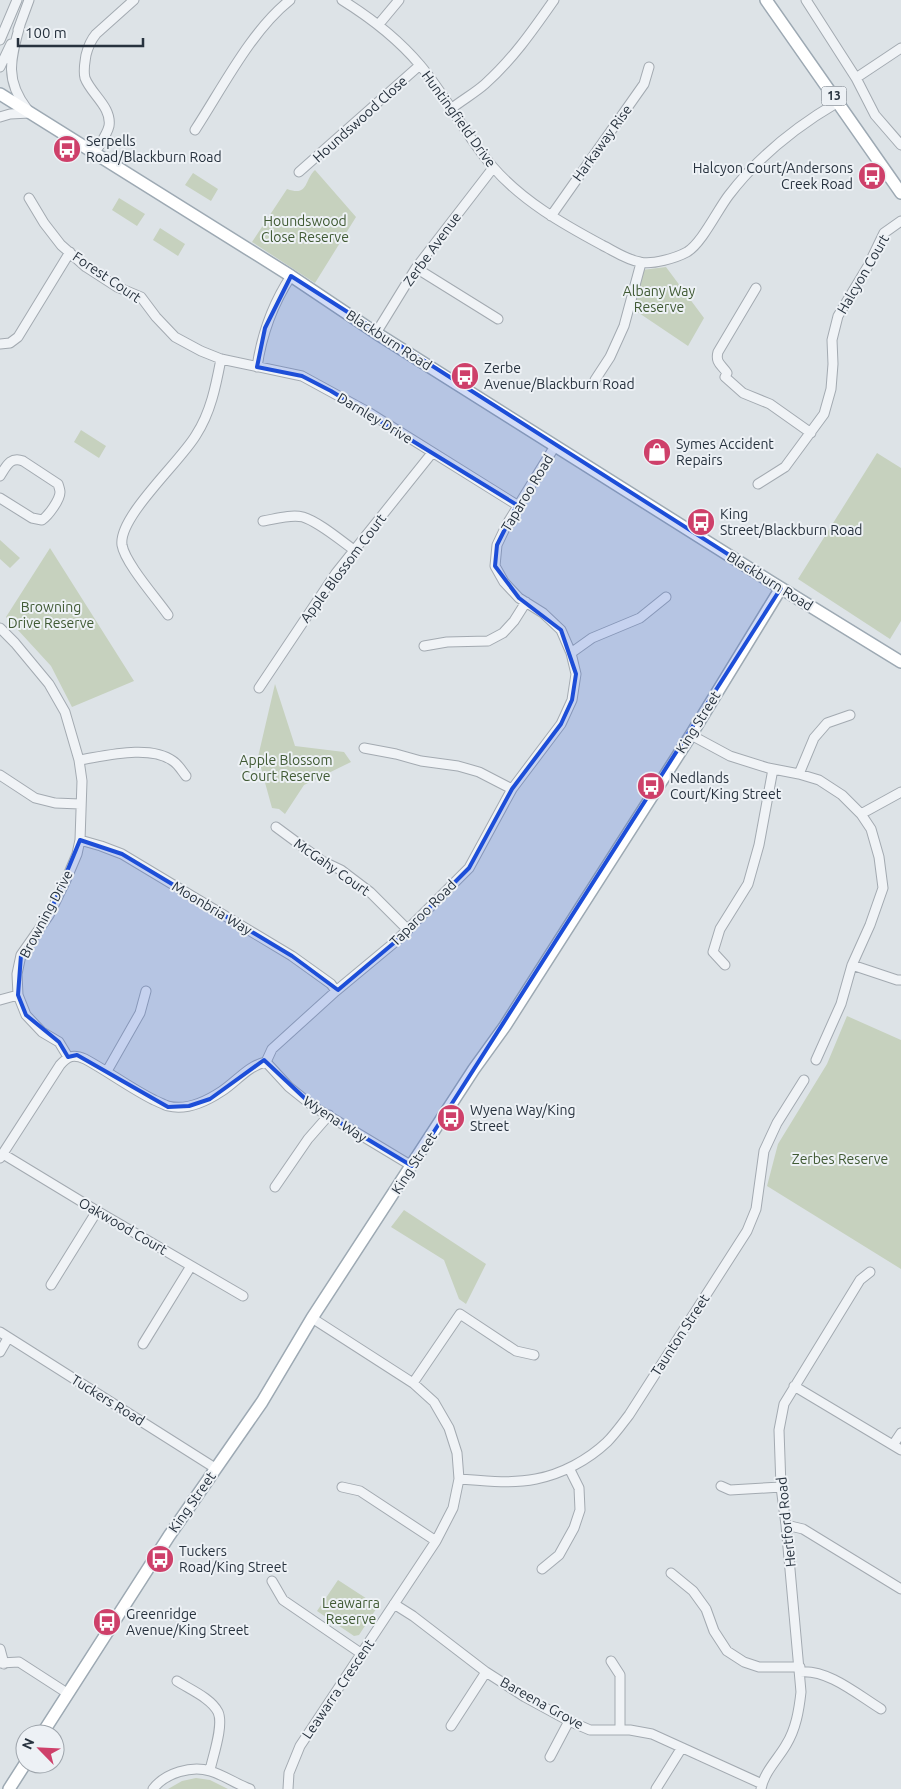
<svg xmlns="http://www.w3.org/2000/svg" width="901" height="1789" font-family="Ubuntu,sans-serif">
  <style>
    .park { fill: #c6d1be }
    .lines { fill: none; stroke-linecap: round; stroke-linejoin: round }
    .minor-casing { stroke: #a3aab1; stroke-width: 11 }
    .major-casing { stroke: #9da9b3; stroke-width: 14 }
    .minor { stroke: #f0f3f6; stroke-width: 9 }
    .major { stroke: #fff; stroke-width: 11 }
    .marked { fill: #1d4ed8; fill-opacity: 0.2; stroke: #1d4ed8; stroke-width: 4; stroke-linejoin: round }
    .labels { text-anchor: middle; stroke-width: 4; stroke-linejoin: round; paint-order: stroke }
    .shield { fill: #edf1f5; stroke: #626b75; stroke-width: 1 }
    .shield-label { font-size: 12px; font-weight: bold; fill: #27323e }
    .street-label { font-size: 14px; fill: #27323e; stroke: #edf1f5 }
    .poi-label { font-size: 14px; fill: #27323e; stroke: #edf1f5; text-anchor: start }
    .park-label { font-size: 14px; fill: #405a34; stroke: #edf1f5 }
  </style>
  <rect width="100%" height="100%" fill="#dde3e7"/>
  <path class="park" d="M 315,170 L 356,217 L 315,283 L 252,242 L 287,189 C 309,197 304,180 315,170 Z
    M 193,173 L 218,189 L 211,201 L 185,185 Z
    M 119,198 L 145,214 L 137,226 L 112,210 Z
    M 160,228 L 185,244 L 178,256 L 153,240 Z
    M 666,267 L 704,318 L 688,346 L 633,309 L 642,270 Z
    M 81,430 L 106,446 L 99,458 L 74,442 Z
    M 877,453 L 901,468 L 901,621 L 890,639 L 798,579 Z
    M 0,540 L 20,558 L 10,568 L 0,559 Z
    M 50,548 L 134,681 L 72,707 L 51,666 L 6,617 Z
    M 275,684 L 295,746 L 344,752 L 351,762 L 304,785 L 285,814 L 279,809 L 272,808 L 258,757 Z
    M 847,1016 L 901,1040 L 901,1269 L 767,1186 L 778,1144 L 827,1064 Z
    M 404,1210 L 486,1264 L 466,1304 L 459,1299 L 444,1260 L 391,1227 Z
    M 338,1580 L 378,1606 L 359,1635 L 354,1636 L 317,1611 Z
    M 196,1778 L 210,1780 L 228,1789 L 168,1789 L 182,1781 Z"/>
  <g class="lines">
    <defs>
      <path id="minor" d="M 342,0 C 371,18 398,39 420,65 C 447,97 465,135 492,166 C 522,201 563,224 602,245 C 614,251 627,260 640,262 C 652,265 676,258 687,252 C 702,243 718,209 729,195 C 758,157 797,126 838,102
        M 806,0 L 856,78 L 875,115 L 901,145
        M 379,24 L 399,0
        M 20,25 C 11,58 4,79 27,109
        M 18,30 L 29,0
        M 0,40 L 17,0
        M 0,67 L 11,44
        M 856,78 L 901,48
        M 451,109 C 462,100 475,93 485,84 C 513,59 533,30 554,0
        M 0,117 L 10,114 L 30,113
        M 195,130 C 223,87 251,31 290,0
        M 95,153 C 99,145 107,135 109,126 C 112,107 91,94 85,78 C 83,70 85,62 86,55 C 88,47 91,40 96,34 L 134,0
        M 299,172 L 420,65
        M 29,198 L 44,223 L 61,245 L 86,267 L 117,287 L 141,297 L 156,317 L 175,337 L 201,351 L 221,359 L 302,376 L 368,412 L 517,505
        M 551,216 L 644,84 L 649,67
        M 416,268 L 498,319
        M 756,288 L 718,352 C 715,363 722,365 727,373 L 725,377 L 743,393 L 770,404 L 811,433
        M 376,333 L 416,268 L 493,168
        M 0,344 L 10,343 L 18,337 L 70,252
        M 257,367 C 262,333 272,305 291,276
        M 595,380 L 610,357 L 624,326 L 641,263
        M 0,476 C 6,467 10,456 23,461 L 58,484 C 59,487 60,490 60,492 C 60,500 48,516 42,520 L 32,518 L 0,498
        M 758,484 L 785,467 L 824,414 L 831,389 L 833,364 L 832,340 L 838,316 L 868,266 L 884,233 L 901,221
        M 263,521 C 275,519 291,514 303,517 C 319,522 340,540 354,550
        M 168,615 C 157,599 125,563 122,545 C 118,517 181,461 196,435 C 211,412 216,385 221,359
        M 0,628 L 15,643 L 49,684 L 65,712 L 79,760 L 82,781 L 80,840 L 77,854 L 66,880 L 49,915 L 21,955 L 17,974 L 18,995 L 26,1015 L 42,1032 L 59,1042 L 68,1057
        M 424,646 L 447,642 L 488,641 L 503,633 L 514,621 L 526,602
        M 571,653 L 592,638 L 640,618 L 666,597
        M 259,688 L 336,573 L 432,453
        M 691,735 L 730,756 L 768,768 L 799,774 L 819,780 L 842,795 L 861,814 L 871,829 L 879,857 L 883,888 L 870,925 L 852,965 L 841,1004 L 816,1060
        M 364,748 L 396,754 L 421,761 L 458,766 L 479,772 L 512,789
        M 79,760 C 105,756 150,744 173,761 C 178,764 182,771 186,776
        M 799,774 L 814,738 L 827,723 L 850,715
        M 0,775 L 35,798 L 55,803 L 80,804
        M 861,814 L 901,792
        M 276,827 L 322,861 L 341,870 L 370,892 L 408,930
        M 80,840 L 101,846 L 122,854 L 292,956 L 331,984 L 336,991
        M 725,965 L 713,952 L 720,929 L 748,884 L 759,845 L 773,769
        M 852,965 L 897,980 L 901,980
        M 0,1000 L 18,995
        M 266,1062 L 272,1049 L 336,991 L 395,942 L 469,868 L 512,789 L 561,724 L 572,700 L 576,674 L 571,653 L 561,630 L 543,613 L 519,598 L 504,582 L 495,566 L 497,545 L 507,524 L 555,446
        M 266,1062 L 289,1087 L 314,1107 L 412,1166
        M 107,1071 L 140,1013 L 146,991
        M 3,1154 L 97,1211 L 243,1296
        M 0,1158 L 60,1065 C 68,1056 73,1054 85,1059 C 109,1072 130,1088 154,1100 C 159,1102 164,1105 168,1106 C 187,1111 207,1101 222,1091 C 236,1082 249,1065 266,1062
        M 275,1187 L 308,1139 L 329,1115
        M 51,1285 L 97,1211
        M 0,1332 L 215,1468
        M 143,1344 L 191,1266
        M 0,1352 L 8,1338
        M 413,1383 L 460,1314 L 516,1351 L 534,1355
        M 794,1386 L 901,1450
        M 893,1445 L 901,1433
        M 459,1479 C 484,1481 511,1484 536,1479 C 562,1474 588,1460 607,1442 C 615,1434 622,1424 629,1415 L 747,1231 L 756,1209 L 764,1151 L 777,1123 L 804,1080
        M 721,1486 L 730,1490 L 781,1487
        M 342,1487 L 360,1491 L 436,1541
        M 786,1525 L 803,1529 L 901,1589
        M 542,1569 L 559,1555 L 574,1528 L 580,1510 L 579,1488 L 569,1468
        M 671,1573 L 693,1591 L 706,1609 L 714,1631 L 727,1651 L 744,1662 L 759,1667 L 800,1667
        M 272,1581 L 283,1600 L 362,1654
        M 394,1604 L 413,1616 L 486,1672 L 525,1697 L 569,1721 L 590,1730 L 630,1730 L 652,1734 L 762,1784
        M 0,1649 L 4,1664
        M 611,1661 L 620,1675 L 620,1730
        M 0,1663 L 19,1662 L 67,1693
        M 800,1672 C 828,1669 858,1695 881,1709
        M 177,1681 C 189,1689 211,1698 218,1712 C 224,1725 213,1756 210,1770
        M 451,1726 L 486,1672
        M 550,1757 L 569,1721
        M 153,1789 C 165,1773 192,1765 210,1771 C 224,1775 236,1784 250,1789
        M 288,1789 L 289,1773 L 300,1746 L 436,1541 L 453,1508 L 459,1479 L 457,1453 L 449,1428 L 434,1402 L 413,1383 L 312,1318
        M 656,1789 L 681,1749
        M 761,1789 C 764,1772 778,1759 786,1745 C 796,1729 799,1710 801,1692 L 786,1525 L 781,1487 L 779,1430 L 784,1404 L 860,1280 L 870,1272"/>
      <path id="major" d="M 766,0 L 901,193
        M 0,94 L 291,276 L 376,333 L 771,582 L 901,662
        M 42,1734 L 169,1536 L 262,1402 L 312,1318 L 474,1069 L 505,1026 L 691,735 L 781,588
        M 9,1789 L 25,1764"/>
    </defs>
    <use href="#minor" class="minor-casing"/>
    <use href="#major" class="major-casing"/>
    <use href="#minor" class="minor"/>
    <use href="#major" class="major"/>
  </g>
  <path class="marked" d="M 291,276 L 781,588 L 412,1166 L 314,1107 L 264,1060 L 210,1099 L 189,1106 L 168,1107 L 77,1055 L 68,1057 L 59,1042 L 26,1015 L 18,995 L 21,955 L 49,915 L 80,840 L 122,854 L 292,956 L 338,990 L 395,942 L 469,868 L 512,789 L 561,724 L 572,700 L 576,674 L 561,630 L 519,598 L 495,566 L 497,545 L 517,505 L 331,391 L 302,376 L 257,367 L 265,328 Z"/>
  <defs>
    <symbol id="bus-disc" viewBox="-11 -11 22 22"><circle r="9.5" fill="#ce406a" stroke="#edf1f5"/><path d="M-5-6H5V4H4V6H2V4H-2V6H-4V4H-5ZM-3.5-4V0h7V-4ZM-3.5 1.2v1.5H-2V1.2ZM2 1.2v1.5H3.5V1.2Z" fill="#fff"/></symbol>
    <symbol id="shop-disc" viewBox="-11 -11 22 22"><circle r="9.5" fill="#ce406a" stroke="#edf1f5"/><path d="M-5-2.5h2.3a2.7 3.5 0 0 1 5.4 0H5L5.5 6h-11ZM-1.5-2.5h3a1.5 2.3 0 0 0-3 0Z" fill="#fff"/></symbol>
  </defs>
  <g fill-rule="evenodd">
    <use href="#bus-disc" x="51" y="133" width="32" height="32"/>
    <use href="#bus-disc" x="856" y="160" width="32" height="32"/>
    <use href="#bus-disc" x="449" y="360" width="32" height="32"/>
    <use href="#shop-disc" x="641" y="436" width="32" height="32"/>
    <use href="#bus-disc" x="685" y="506" width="32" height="32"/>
    <use href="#bus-disc" x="635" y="770" width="32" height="32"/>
    <use href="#bus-disc" x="435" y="1102" width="32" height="32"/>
    <use href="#bus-disc" x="144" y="1543" width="32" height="32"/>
    <use href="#bus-disc" x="91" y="1606" width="32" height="32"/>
  </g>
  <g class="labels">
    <rect class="shield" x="821.5" y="86.5" width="25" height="19" rx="4"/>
    <g class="shield-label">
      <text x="834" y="100">13</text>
    </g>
    <g class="street-label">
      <text transform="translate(360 119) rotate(-42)" y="5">Houndswood Close</text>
      <text transform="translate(459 119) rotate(54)" y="5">Huntingfield Drive</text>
      <text transform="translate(602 143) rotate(-54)" y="5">Harkaway Rise</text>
      <text transform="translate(432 249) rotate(-54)" y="5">Zerbe Avenue</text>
      <text transform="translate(863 274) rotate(-60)" y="5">Halcyon Court</text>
      <text transform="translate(107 277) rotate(34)" y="5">Forest Court</text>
      <text transform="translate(389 340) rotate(33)" y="5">Blackburn Road</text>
      <text transform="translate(375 418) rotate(31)" y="5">Darnley Drive</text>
      <text transform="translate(527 493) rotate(-59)" y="5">Taparoo Road</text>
      <text transform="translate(343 568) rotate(-53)" y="5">Apple Blossom Court</text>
      <text transform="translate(770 581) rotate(32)" y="5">Blackburn Road</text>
      <text transform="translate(698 722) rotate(-58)" y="5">King Street</text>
      <text transform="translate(332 867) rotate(35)" y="5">McGahy Court</text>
      <text transform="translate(212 908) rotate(31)" y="5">Moonbria Way</text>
      <text transform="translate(423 913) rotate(-45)" y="5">Taparoo Road</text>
      <text transform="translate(46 914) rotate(-62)" y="5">Browning Drive</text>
      <text transform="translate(335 1119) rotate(33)" y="5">Wyena Way</text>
      <text transform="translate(414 1163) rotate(-57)" y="5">King Street</text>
      <text transform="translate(123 1226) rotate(30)" y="5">Oakwood Court</text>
      <text transform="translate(680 1335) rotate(-57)" y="5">Taunton Street</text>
      <text transform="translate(108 1400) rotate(32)" y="5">Tuckers Road</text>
      <text transform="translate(192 1502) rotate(-55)" y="5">King Street</text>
      <text transform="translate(786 1522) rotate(-96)" y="5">Hertford Road</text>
      <text transform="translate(338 1689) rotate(-56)" y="5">Leawarra Crescent</text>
      <text transform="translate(542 1703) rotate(29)" y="5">Bareena Grove</text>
    </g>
    <g class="poi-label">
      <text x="86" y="146">Serpells<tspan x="86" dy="16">Road/Blackburn Road</tspan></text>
      <text x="853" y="173" text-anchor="end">Halcyon Court/Andersons<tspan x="853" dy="16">Creek Road</tspan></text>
      <text x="484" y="373">Zerbe<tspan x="484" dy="16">Avenue/Blackburn Road</tspan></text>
      <text x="676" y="449">Symes Accident<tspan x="676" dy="16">Repairs</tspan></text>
      <text x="720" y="519">King<tspan x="720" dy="16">Street/Blackburn Road</tspan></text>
      <text x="670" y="783">Nedlands<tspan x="670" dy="16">Court/King Street</tspan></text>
      <text x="470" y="1115">Wyena Way/King<tspan x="470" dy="16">Street</tspan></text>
      <text x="179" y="1556">Tuckers<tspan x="179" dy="16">Road/King Street</tspan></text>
      <text x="126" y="1619">Greenridge<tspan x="126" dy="16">Avenue/King Street</tspan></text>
    </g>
    <g class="park-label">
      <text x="305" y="226">Houndswood<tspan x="305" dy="16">Close Reserve</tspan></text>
      <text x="659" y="296">Albany Way<tspan x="659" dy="16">Reserve</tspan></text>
      <text x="51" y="612">Browning<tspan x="51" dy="16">Drive Reserve</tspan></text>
      <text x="286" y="765">Apple Blossom<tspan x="286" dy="16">Court Reserve</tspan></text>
      <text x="840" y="1164">Zerbes Reserve</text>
      <text x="351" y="1608">Leawarra<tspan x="351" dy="16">Reserve</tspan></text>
    </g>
  </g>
  <g transform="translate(40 1749) rotate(294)"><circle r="24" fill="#edf1f5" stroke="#9ea5ac"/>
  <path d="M0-4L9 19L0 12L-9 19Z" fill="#ce406a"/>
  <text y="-8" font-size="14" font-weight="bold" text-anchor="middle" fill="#27323e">N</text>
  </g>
  <path d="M18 38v8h125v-8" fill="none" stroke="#27323e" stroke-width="2.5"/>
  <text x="25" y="38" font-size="15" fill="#27323e" stroke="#edf1f5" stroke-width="4" paint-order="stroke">100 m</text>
</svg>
